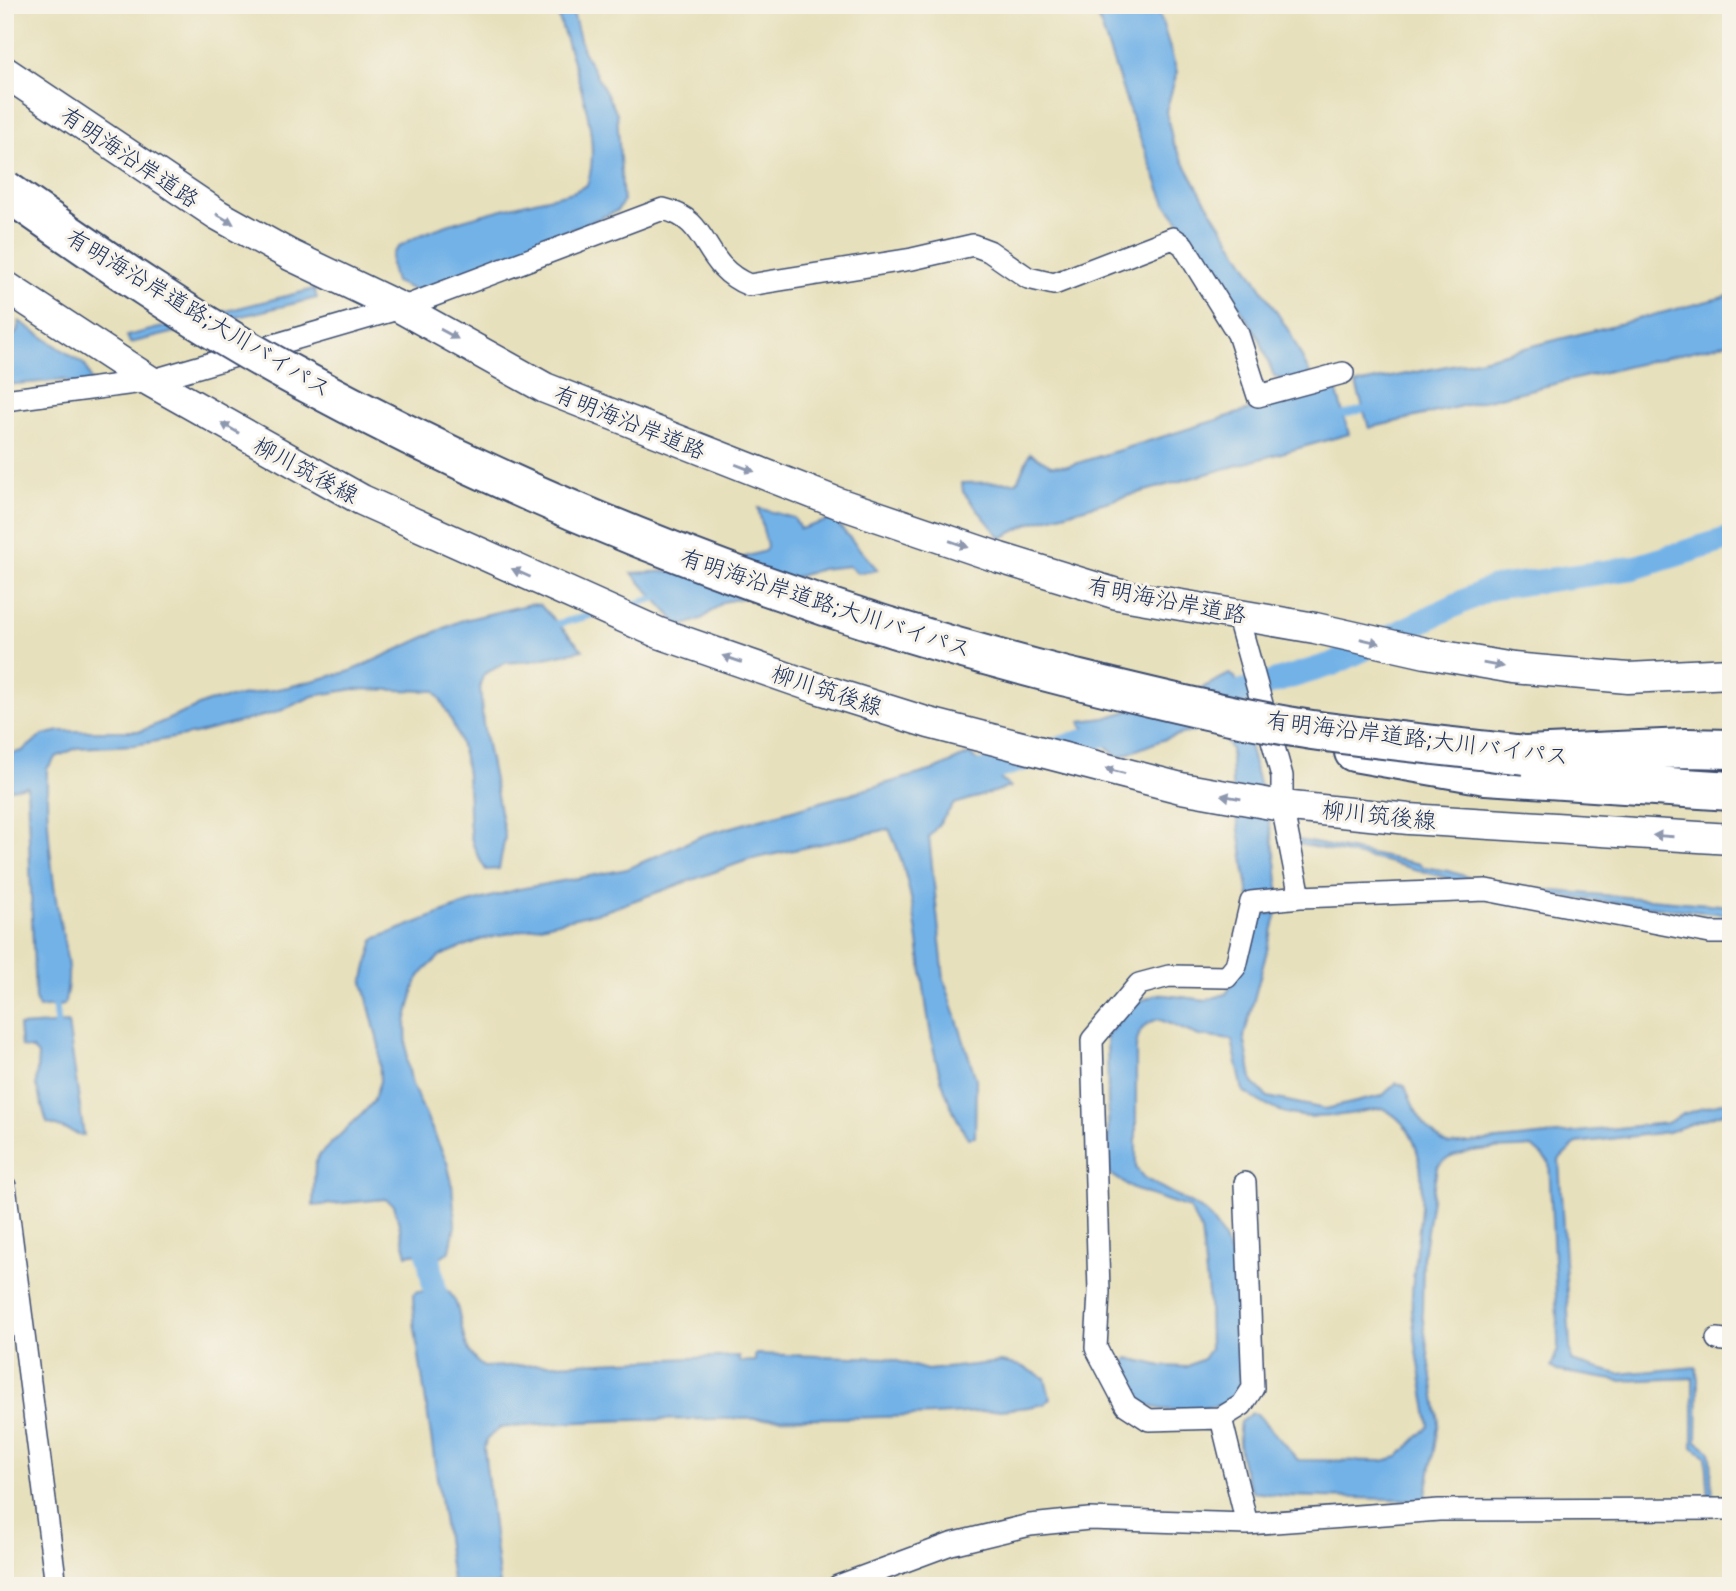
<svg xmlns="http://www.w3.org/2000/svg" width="1736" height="1591" font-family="Delius,'Klee One',sans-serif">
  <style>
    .water { fill: #73b2e7; stroke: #4770a2; stroke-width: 2 }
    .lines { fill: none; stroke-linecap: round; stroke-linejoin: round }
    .stream { stroke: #73b2e7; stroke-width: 7 }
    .canal { stroke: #73b2e7; stroke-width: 24 }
    .street-casing { stroke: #3a4a6c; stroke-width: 24 }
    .secondary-casing { stroke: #3a4a6c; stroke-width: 33 }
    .highway-casing { stroke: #3a4a6c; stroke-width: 42 }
    .street { stroke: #fff; stroke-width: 21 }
    .secondary { stroke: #fff; stroke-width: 30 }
    .highway { stroke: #fff; stroke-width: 38 }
    .highway-bridge-casing { stroke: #3a4a6c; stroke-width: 42; stroke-linecap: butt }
    .highway-bridge { stroke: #fff; stroke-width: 38 }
    .oneway { fill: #8d97ae }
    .labels { text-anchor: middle; stroke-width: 6; stroke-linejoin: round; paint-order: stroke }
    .street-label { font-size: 23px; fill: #1b2f5e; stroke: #f7f3e8 }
  </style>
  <rect width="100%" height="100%" fill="#f7f3e8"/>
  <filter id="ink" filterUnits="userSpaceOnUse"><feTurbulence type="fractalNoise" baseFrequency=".0143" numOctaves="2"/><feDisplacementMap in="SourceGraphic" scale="14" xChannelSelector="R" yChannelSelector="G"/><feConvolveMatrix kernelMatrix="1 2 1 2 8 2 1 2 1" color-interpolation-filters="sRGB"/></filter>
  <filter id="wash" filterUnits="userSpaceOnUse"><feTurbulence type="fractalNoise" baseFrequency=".00686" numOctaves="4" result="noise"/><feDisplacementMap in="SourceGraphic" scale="28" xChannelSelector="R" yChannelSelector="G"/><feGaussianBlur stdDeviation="1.57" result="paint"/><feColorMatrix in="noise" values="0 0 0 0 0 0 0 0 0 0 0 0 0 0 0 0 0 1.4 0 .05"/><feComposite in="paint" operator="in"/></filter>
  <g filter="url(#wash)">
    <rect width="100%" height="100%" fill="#e7e0bc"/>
    <path class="water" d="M 555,5 L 571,5 L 583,51 L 617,113 L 623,202 L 617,211 L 471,270 L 461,282 L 426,295 L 395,282 C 392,271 388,260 394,252 C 415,226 537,201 573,192 L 587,185 C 605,135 569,55 555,5 Z
      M 1094,5 L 1157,5 L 1177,72 L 1166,111 L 1173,143 L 1203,197 L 1290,333 L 1311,376 L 1289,382 L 1274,376 L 1260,340 L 1216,269 L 1166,204 L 1132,118 Z
      M 314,289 L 317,298 L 130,343 L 127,336 Z
      M 1731,295 L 1731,342 L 1369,428 L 1356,384 L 1482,359 Z
      M 19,321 L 85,365 L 93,385 L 75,386 L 65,380 L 5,385 L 5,344 L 17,332 Z
      M 1336,389 L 1349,434 L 1031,523 L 1001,538 L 963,492 L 962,483 L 1017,482 L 1030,453 L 1051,465 L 1068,466 L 1252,409 Z
      M 758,508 L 794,518 L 800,529 L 833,519 L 878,570 L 857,573 L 849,566 L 821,569 L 793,578 L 767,593 L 723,602 L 703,618 L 685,625 L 678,624 L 632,573 L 675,571 L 688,574 L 765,551 L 767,546 Z
      M 530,604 L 540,605 L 583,650 L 531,661 L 505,663 L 484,674 L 480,684 L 483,724 L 505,837 L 499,869 L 486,870 C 464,836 471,825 468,787 C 466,752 455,721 435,691 L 354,689 L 313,696 L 278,712 L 195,734 L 135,745 L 77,748 L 56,757 L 47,769 C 46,810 50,857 56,899 C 61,936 75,967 64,1005 L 39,1008 L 35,999 L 27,786 L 5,790 L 5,755 L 22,751 L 43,735 L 60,731 L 141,731 L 208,702 L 288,687 L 351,671 L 460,621 Z
      M 1229,674 L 1235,677 L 1246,713 L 1242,714 C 1253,773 1279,834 1278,895 L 1249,897 L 1232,783 L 1231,749 L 1218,730 C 1185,727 1150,746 1119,757 L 1081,725 L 1081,721 L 1105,718 L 1200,689 Z
      M 969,754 L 1010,787 L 954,804 L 929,837 L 944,979 L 976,1079 L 975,1137 L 968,1138 C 909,1046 935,927 889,829 L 748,860 L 605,911 L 480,940 L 440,956 L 425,970 L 416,982 L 406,1022 L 407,1061 L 412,1085 L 447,1162 L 452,1183 L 455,1225 L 450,1251 L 427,1265 L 418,1253 L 407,1255 L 394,1205 L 385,1199 L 313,1206 L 315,1164 L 319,1155 L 365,1111 L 373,1102 L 380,1081 L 379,1046 L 363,982 L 374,939 L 465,904 L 519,889 L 627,869 L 704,835 L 937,769 Z
      M 1299,840 L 1420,864 L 1422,867 L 1449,871 L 1495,886 L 1731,906 L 1731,915 L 1489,889 L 1384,861 L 1298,844 Z
      M 1277,913 L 1244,1037 L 1253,1083 L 1268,1097 L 1325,1109 L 1382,1096 L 1396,1083 L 1405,1086 C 1413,1109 1426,1134 1449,1145 L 1667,1123 L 1683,1114 L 1731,1100 L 1731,1110 L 1668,1132 L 1577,1143 L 1559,1160 L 1571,1361 L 1618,1374 L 1696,1367 L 1698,1379 L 1697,1441 L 1709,1450 L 1711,1455 L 1713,1501 L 1709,1501 L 1706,1456 L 1693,1447 L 1693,1378 L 1620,1381 L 1557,1371 L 1551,1367 L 1558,1349 L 1558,1337 L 1549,1162 L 1532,1147 C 1505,1150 1456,1145 1437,1167 L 1423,1256 L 1422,1314 L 1439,1422 L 1425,1500 L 1285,1496 L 1253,1492 C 1242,1471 1236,1445 1240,1422 L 1252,1413 L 1257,1414 L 1298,1460 L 1382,1461 L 1398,1457 L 1429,1426 C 1424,1388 1415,1349 1412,1310 C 1408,1250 1451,1141 1382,1108 C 1326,1118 1291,1127 1243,1091 L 1232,1040 L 1199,1036 L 1158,1019 C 1142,1025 1138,1031 1136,1048 L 1136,1168 L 1144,1178 L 1206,1212 L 1223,1237 L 1238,1274 L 1240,1387 L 1228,1404 C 1201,1409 1150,1419 1131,1393 C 1127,1387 1124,1380 1121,1373 L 1128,1358 L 1162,1366 L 1186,1367 L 1203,1359 L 1210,1349 L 1209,1303 L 1201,1231 L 1189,1208 L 1133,1189 L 1109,1173 L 1107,1035 L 1133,1004 L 1158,994 L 1206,1000 L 1226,994 L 1235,979 L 1252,921 L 1259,921 L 1260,915 Z
      M 68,1023 L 84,1136 L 47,1123 L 36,1085 L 38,1055 L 32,1049 L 21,1047 L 19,1026 Z
      M 446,1290 C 467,1303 454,1350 484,1367 L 739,1356 L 739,1362 L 755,1361 L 755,1354 L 887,1358 L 927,1370 L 1001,1362 L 1021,1366 L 1045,1378 L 1050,1398 L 1045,1404 L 1029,1407 C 853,1428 676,1410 500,1428 L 487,1439 L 484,1448 L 500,1586 L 453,1586 L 414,1322 L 413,1294 L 418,1291 L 433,1293 Z"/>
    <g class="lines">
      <path class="stream" d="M 1336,417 L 1371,407
        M 624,607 L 663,596
        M 549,626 L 592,615
        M 54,997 L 58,1034"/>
      <path class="canal" d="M 1207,702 L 1333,664 L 1491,588 L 1633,568 L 1731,538
        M 956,780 L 1129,727
        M 424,1230 L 441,1325"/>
    </g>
  </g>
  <g filter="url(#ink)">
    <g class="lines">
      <defs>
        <path id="street" d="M 5,400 L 150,381 L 401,308 L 663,209 C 712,220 700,265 749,285 L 912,259 L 973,245 L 989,251 L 1028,278 L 1054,284 L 1173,238 L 1183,245 L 1238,334 L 1258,396 L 1343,373
          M 1237,614 L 1282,776 L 1282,806 L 1300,897 L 1486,890 L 1710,933 L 1731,933
          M 5,1186 L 56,1586
          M 1717,1339 L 1731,1341
          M 1221,1418 L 1242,1405 L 1253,1388 L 1245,1183
          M 1247,1524 L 1221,1418 L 1149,1420 L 1126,1405 L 1096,1348 L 1099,1292 L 1092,1040 L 1139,984 L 1169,976 L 1227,977 L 1236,966 L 1251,902 L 1300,897
          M 838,1586 L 951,1544 L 1030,1525 L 1089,1519 L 1247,1524 L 1439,1510 L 1731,1509"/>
        <path id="secondary" d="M 5,72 L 218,215 L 290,255 L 401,308 L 545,388 L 838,503 L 1000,558 L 1117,594 L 1315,628 L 1426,653 L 1513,668 L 1628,678 L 1731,673
          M 5,286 L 150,381 L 362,500 L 659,633 L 817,688 L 929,723 L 1181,788 L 1282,806 L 1409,819 L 1731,839"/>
        <path id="highway" d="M 1354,752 L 1486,775 L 1731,791
          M 1525,755 L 1686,748 L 1731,749"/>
      </defs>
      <use href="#street" class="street-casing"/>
      <use href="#secondary" class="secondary-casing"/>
      <use href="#highway" class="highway-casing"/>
      <use href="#street" class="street"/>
      <use href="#secondary" class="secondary"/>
      <use href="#highway" class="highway"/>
      <defs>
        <path id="highway-bridge" d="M 5,190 C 99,256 195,323 296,377 C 539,508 795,608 1063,676 C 1145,696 1229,717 1312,730 C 1383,740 1454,747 1525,755"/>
      </defs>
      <use href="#highway-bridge" class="highway-bridge-casing"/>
      <use href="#highway-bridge" class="highway-bridge"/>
    </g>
    <defs><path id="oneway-solid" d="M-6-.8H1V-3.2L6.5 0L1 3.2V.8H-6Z" transform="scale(1.75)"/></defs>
    <g class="oneway">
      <use href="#oneway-solid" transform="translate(225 219) rotate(30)"/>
      <use href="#oneway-solid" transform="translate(449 334) rotate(29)"/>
      <use href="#oneway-solid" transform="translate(230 428) rotate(-150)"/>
      <use href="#oneway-solid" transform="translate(745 468) rotate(21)"/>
      <use href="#oneway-solid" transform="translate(959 544) rotate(19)"/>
      <use href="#oneway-solid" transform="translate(521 573) rotate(-156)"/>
      <use href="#oneway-solid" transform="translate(1370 641) rotate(13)"/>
      <use href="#oneway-solid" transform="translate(732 659) rotate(-161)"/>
      <use href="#oneway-solid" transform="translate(1493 665) rotate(10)"/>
      <use href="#oneway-solid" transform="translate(1115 771) rotate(-166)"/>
      <use href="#oneway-solid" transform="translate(1231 797) rotate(-170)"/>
      <use href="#oneway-solid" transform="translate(1663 836) rotate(-176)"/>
    </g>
  </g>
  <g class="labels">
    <g class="street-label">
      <text transform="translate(130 157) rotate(34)" y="8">有明海沿岸道路</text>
      <text transform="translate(199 313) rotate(31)" y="8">有明海沿岸道路;大川バイパス</text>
      <text transform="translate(630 422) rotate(22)" y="8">有明海沿岸道路</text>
      <text transform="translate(306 470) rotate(28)" y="8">柳川筑後線</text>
      <text transform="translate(1167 600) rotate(11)" y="8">有明海沿岸道路</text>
      <text transform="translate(826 603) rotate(18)" y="8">有明海沿岸道路;大川バイパス</text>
      <text transform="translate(827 690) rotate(18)" y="8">柳川筑後線</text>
      <text transform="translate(1418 738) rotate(7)" y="8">有明海沿岸道路;大川バイパス</text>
      <text transform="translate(1379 815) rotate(6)" y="8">柳川筑後線</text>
    </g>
  </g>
  <rect width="1736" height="1591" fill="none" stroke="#f7f3e8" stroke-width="28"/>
</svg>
